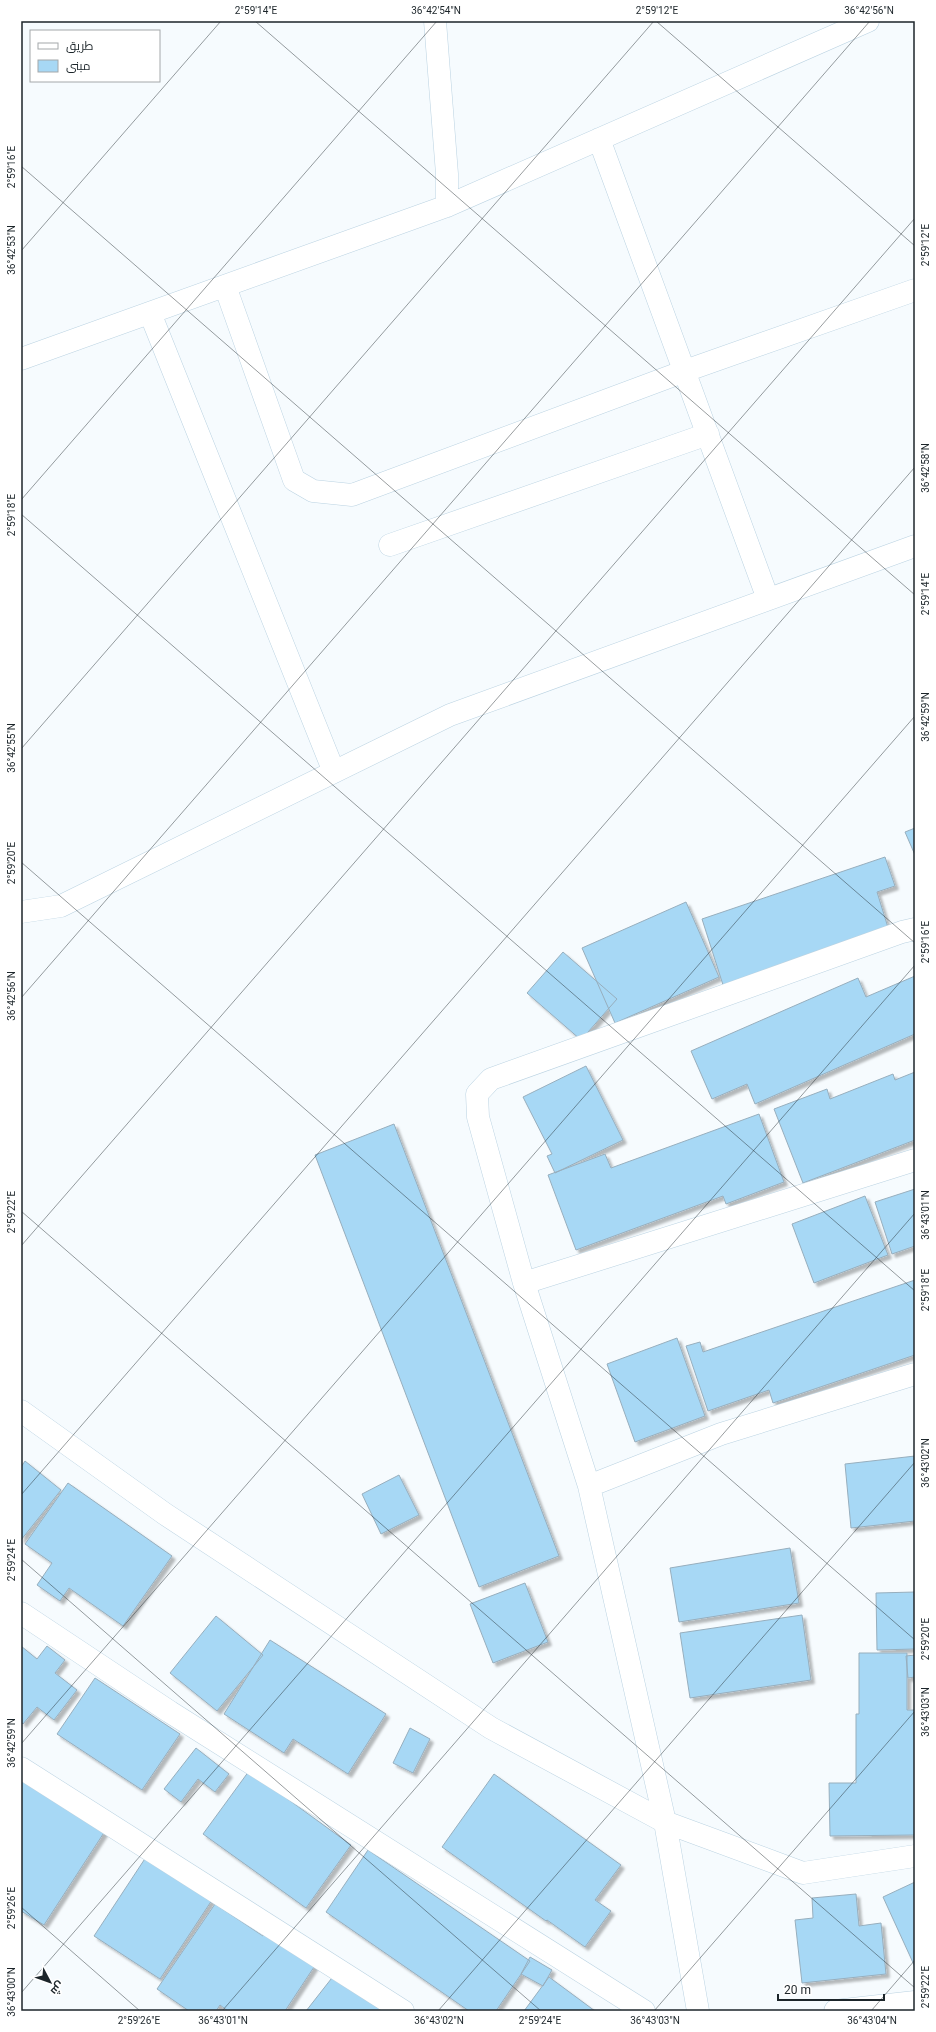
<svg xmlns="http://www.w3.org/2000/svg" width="936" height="2032" font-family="Roboto,Cairo,sans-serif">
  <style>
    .building { fill: #a7d8f5; stroke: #97aebd; filter: url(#shadow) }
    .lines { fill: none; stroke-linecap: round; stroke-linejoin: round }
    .minor-casing { stroke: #bbd3e2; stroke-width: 23 }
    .minor { stroke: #fff; stroke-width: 22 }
    .ticks { fill: none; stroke: #1c252a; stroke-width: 1; stroke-opacity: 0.45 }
    .neatline { fill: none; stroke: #1c252a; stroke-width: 1.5 }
    .ticks-label { font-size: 10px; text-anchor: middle; fill: #1c252a }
  </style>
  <defs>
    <filter id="shadow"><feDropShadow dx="3.5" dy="3.5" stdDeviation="1" flood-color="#0004"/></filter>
  </defs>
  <rect width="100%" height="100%" fill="#f6fbfe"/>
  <path class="building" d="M 915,828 L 915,855 L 905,832 Z
    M 885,857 L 895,886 L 877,892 L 890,934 L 724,988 L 702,919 Z
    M 686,902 L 719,977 L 615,1023 L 582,948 Z
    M 563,952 L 617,999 L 581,1040 L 527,993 Z
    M 915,976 L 915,1034 L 755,1104 L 747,1084 L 712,1099 L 691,1051 L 858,978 L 866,997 Z
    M 586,1066 L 623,1140 L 555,1173 L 547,1156 L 552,1154 L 523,1097 Z
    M 915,1072 L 915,1140 L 803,1183 L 774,1109 L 827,1089 L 830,1099 L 893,1074 L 895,1080 Z
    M 759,1114 L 784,1182 L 726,1204 L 723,1196 L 576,1250 L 548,1175 L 605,1154 L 611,1168 Z
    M 394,1124 L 559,1556 L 479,1587 L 315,1155 Z
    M 915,1189 L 915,1246 L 892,1254 L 875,1202 Z
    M 865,1196 L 888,1255 L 814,1283 L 792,1224 Z
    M 915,1280 L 915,1355 L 773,1403 L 769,1390 L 708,1411 L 686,1346 L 700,1342 L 703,1352 Z
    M 677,1338 L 705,1416 L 635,1442 L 607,1364 Z
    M 915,1456 L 915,1521 L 851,1528 L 845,1464 Z
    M 25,1461 L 61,1490 L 21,1540 L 21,1467 Z
    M 399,1475 L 419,1515 L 381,1534 L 362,1494 Z
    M 68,1483 L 172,1556 L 123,1626 L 69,1588 L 60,1601 L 37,1585 L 52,1563 L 25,1544 Z
    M 790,1548 L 799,1603 L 679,1622 L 670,1568 Z
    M 525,1583 L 548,1642 L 493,1663 L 470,1604 Z
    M 915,1592 L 915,1649 L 877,1650 L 876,1593 Z
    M 802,1615 L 811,1680 L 690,1698 L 680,1633 Z
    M 216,1616 L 263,1655 L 217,1711 L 170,1673 Z
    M 270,1640 L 386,1714 L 348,1774 L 293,1739 L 284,1753 L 224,1714 Z
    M 21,1646 L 37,1659 L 47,1646 L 65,1660 L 55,1673 L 77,1690 L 54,1720 L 37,1707 L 23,1724 L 21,1722 Z
    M 859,1653 L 907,1653 L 907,1710 L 915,1710 L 915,1835 L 830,1836 L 829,1783 L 856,1783 L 856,1714 L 859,1714 Z
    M 915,1655 L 915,1677 L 908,1678 L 906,1656 Z
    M 95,1678 L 180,1734 L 142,1790 L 57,1734 Z
    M 410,1728 L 430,1739 L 413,1773 L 393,1763 Z
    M 196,1748 L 229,1774 L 215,1792 L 198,1779 L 181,1802 L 164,1789 Z
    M 249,1771 L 351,1845 L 306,1908 L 203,1834 Z
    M 21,1773 L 107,1828 L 44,1925 L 21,1911 Z
    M 494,1774 L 621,1865 L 595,1900 L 611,1911 L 585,1947 L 547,1920 L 546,1921 L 442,1847 Z
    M 368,1850 L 530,1961 L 496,2011 L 469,2011 L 326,1912 Z
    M 150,1851 L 216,1894 L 160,1979 L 94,1936 Z
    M 915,1882 L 915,1967 L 883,1897 Z
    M 856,1894 L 859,1926 L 881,1923 L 886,1974 L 802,1983 L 795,1920 L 813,1918 L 812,1898 Z
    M 215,1904 L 263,1936 L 266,1931 L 316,1964 L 285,2011 L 228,2011 L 220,2005 L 216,2011 L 189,2011 L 157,1989 Z
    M 530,1957 L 552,1970 L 543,1986 L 521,1974 Z
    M 335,1974 L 382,2011 L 306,2011 Z
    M 549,1977 L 595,2011 L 524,2011 Z"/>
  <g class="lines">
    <defs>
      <path id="minor" d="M 435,21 L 447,174 L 447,206
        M 599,139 L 768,599
        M 225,286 L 294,480 L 313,491 L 352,495 L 685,371 L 915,290
        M 150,313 L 334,772
        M 21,359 L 447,206 L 868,21
        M 390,545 L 708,434
        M 21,912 L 61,906 L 450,715 L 915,546
        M 915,929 L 902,932 L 491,1079 L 477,1094 L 478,1117 L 524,1283 L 589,1486 L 665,1822 L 803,1873 L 915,1856
        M 524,1283 L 915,1160
        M 21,1411 L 165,1514 L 491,1728 L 665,1822 L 698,2011
        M 589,1486 L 721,1434 L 915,1374
        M 21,1613 L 170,1712 L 644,2011
        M 21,1768 L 403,2011
        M 835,2011 L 915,2002"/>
    </defs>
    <use href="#minor" class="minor-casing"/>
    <use href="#minor" class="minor"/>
  </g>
  <path class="ticks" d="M 255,21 L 915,595M 656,21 L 915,246M 21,166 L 915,943M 21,251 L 221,21M 21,500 L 437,21M 21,514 L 915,1291M 21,749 L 654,21M 21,862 L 915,1640M 21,998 L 870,21M 21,1211 L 915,1988M 21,1246 L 915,218M 21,1495 L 915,467M 21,1559 L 541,2011M 21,1744 L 915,716M 21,1907 L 140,2011M 21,1993 L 915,965M 222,2011 L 915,1213M 438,2011 L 915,1462M 654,2011 L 915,1711M 871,2011 L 915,1960"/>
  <rect width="936" height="2032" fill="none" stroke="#ffffff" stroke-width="44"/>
  <rect x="30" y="30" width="130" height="52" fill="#ffffff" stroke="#a4a8aa"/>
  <rect x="38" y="43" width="20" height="6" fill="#ffffff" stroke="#a4a8aa"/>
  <text x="66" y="50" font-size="12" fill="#1c252a">طريق</text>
  <rect x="38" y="60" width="20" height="12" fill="#a7d8f5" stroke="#a4a8aa"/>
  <text x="66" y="70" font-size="12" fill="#1c252a">مبنى</text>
  <g transform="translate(50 1982) rotate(131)" stroke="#ffffff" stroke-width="3" paint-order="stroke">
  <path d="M0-3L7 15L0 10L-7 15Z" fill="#1c252a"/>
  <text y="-6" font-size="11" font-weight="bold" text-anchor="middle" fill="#1c252a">ش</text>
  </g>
  <path d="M778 1994v6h106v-6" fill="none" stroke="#1c252a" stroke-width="2"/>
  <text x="784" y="1994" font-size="12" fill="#1c252a" stroke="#ffffff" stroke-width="3" paint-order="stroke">20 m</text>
  <rect x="22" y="22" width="892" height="1988" class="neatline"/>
  <g class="ticks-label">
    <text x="256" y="14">2°59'14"E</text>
    <text x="436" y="14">36°42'54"N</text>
    <text x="657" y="14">2°59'12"E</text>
    <text x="869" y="14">36°42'56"N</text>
    <text transform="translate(11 167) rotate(-90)" y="4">2°59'16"E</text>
    <text transform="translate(925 245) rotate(-90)" y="4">2°59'12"E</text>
    <text transform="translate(11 250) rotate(-90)" y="4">36°42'53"N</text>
    <text transform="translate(925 468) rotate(-90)" y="4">36°42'58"N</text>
    <text transform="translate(11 515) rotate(-90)" y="4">2°59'18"E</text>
    <text transform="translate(925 594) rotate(-90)" y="4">2°59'14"E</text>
    <text transform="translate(925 717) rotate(-90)" y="4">36°42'59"N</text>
    <text transform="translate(11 748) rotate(-90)" y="4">36°42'55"N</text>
    <text transform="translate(11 863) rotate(-90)" y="4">2°59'20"E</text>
    <text transform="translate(925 942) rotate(-90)" y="4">2°59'16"E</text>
    <text transform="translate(11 996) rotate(-90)" y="4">36°42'56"N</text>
    <text transform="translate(11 1212) rotate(-90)" y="4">2°59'22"E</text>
    <text transform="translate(925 1215) rotate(-90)" y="4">36°43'01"N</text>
    <text transform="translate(925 1290) rotate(-90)" y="4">2°59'18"E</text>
    <text transform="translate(925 1463) rotate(-90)" y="4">36°43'02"N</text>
    <text transform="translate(11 1560) rotate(-90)" y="4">2°59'24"E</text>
    <text transform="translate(925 1639) rotate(-90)" y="4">2°59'20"E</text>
    <text transform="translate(925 1712) rotate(-90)" y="4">36°43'03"N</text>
    <text transform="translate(11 1743) rotate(-90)" y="4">36°42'59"N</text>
    <text transform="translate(11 1908) rotate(-90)" y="4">2°59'26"E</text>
    <text transform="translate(925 1987) rotate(-90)" y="4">2°59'22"E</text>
    <text transform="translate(11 1992) rotate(-90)" y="4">36°43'00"N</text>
    <text x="139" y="2024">2°59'26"E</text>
    <text x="223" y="2024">36°43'01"N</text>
    <text x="439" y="2024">36°43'02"N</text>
    <text x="540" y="2024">2°59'24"E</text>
    <text x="655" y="2024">36°43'03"N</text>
    <text x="872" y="2024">36°43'04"N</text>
  </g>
</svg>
